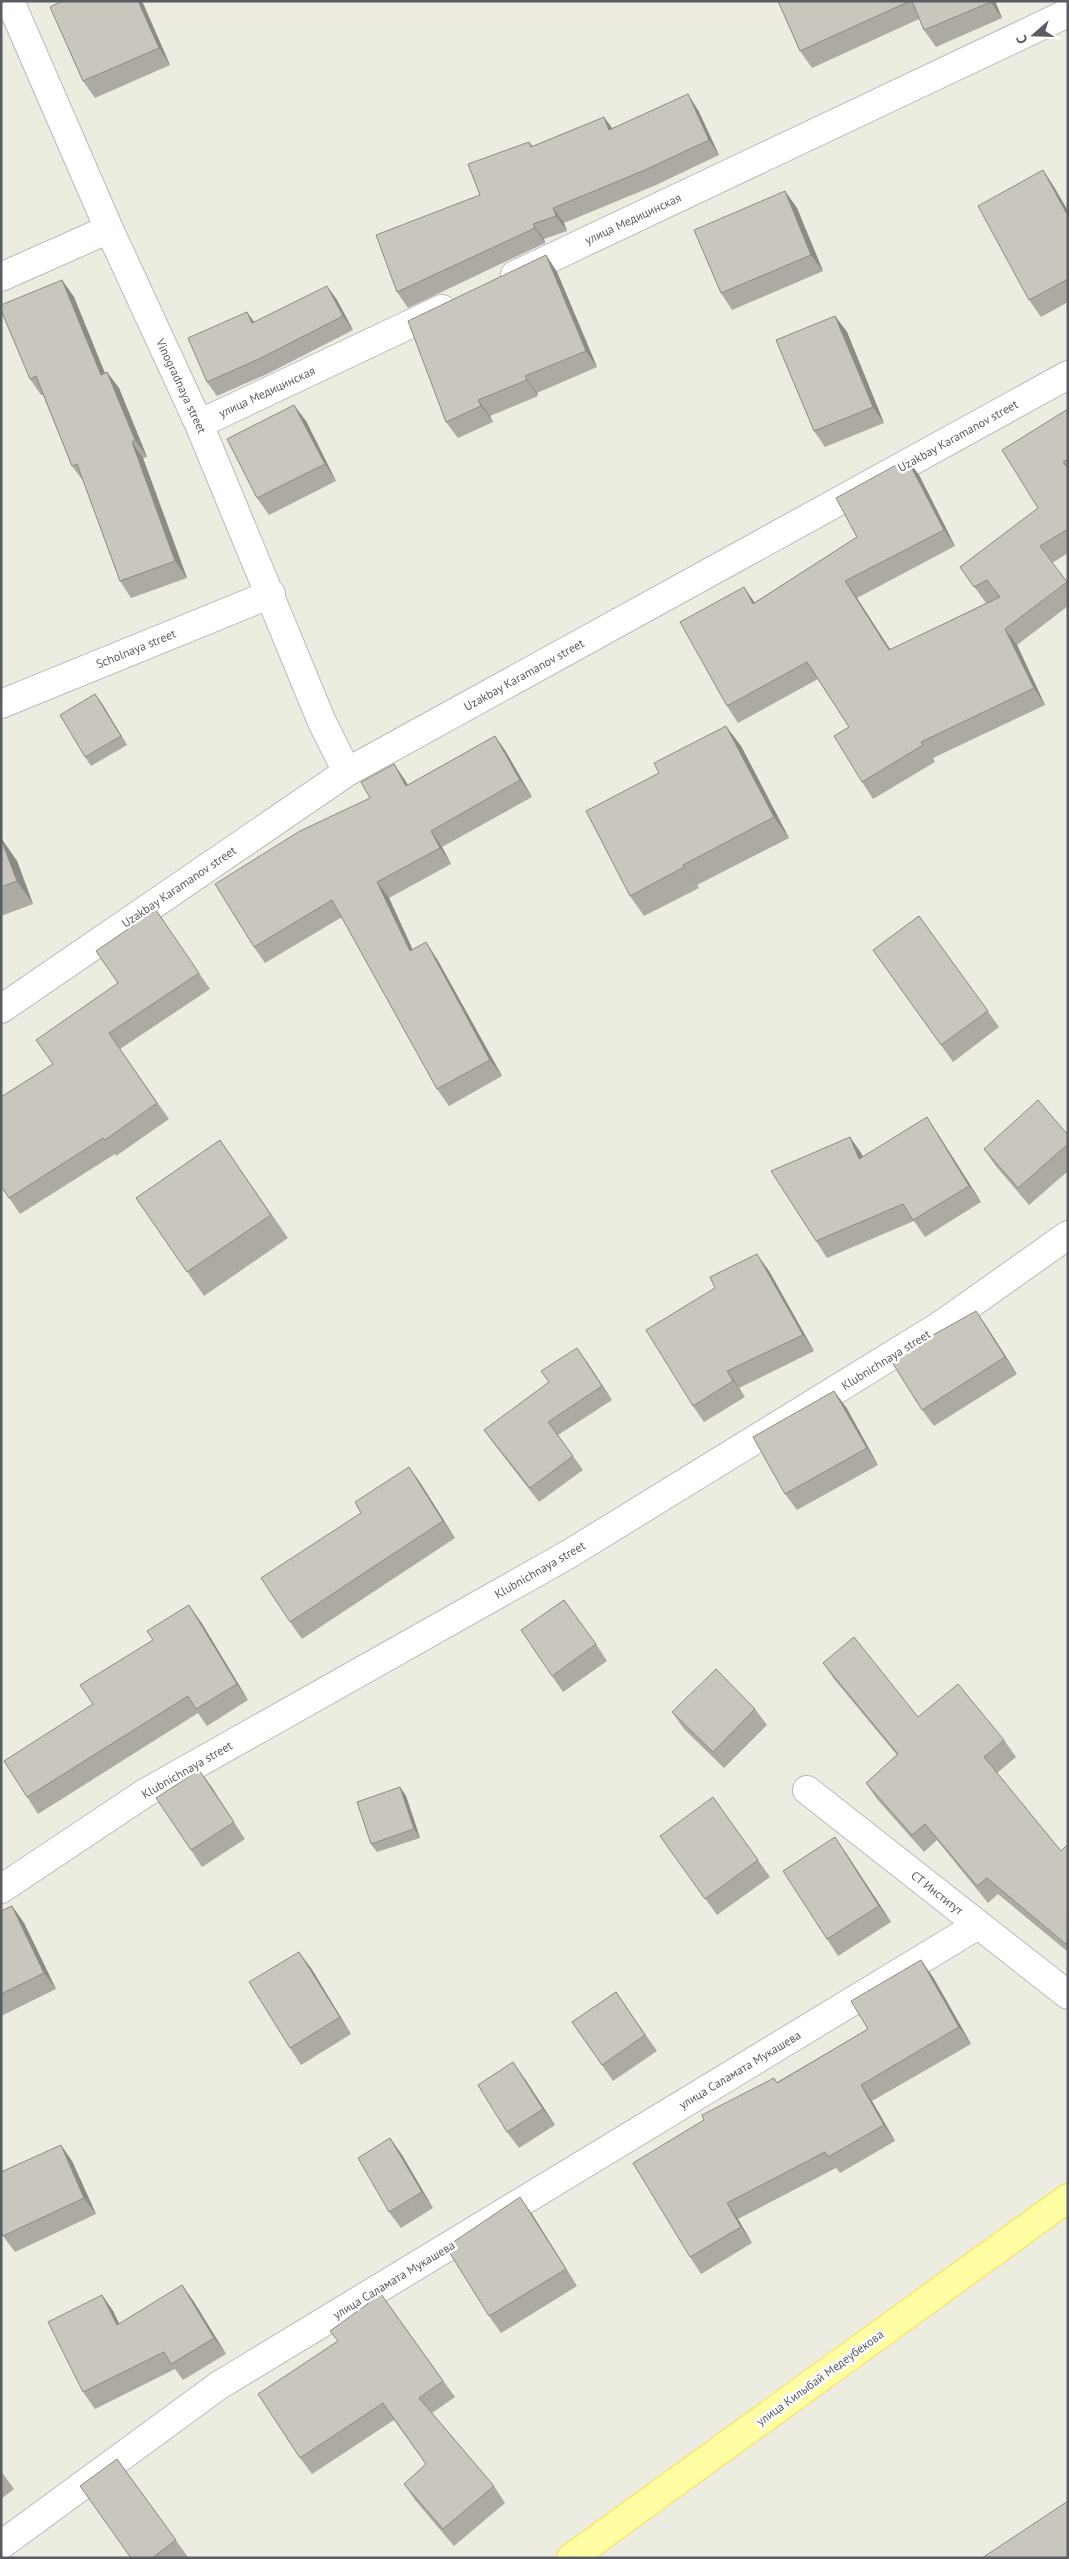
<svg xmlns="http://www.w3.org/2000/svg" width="1069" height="2559" font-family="'PT Sans',sans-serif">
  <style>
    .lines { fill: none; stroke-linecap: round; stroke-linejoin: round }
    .minor-casing { stroke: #b8bac0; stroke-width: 30 }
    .major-casing { stroke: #f9e14d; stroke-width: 30 }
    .minor { stroke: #fff; stroke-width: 28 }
    .major { stroke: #fffda3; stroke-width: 28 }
    .wall { fill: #acaaa3 }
    .shaded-wall { fill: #8c8b84 }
    .building { fill: #c8c6bd; stroke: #8c8b84 }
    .labels { text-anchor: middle; stroke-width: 5; stroke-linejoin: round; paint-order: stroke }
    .street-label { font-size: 12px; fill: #595c62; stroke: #fff }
  </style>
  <rect width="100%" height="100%" fill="#edece0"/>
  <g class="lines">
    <defs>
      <path id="minor" d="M 10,1 L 109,229 L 199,424 L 322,722 L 347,772
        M 515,275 L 1068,13
        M 1,277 L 109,229
        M 199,424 L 442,309
        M 1,704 L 271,594
        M 1,1009 L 347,772 L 1068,375
        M 807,1790 L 1068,1995
        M 1,1889 L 145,1793 L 569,1554 L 941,1325 L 1068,1235
        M 1,2545 L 218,2386 L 978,1925"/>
      <path id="major" d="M 571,2558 L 1068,2198"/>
    </defs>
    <use href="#minor" class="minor-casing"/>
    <use href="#major" class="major-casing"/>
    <use href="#minor" class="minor"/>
    <use href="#major" class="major"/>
  </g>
  <path class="wall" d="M 142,1 L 170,65 L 95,98 L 83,81 Z
    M 778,1 L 995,1 L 1002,18 L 936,47 L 924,30 L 919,19 L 812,68 L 800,51 Z
    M 698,110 L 719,155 L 656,185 L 564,223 L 567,231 L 544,239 L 545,243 L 408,308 L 397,292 L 480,195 L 529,142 L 533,146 L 604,117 L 612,129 Z
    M 1043,170 L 1054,187 L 1068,211 L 1068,302 L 1041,317 L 1029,300 Z
    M 797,208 L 823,271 L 732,310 L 721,293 Z
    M 546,255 L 557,272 L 597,367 L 537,393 L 538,396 L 490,416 L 493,422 L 458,438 L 446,422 Z
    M 62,280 L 74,297 L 105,373 L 119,388 L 147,457 L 143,458 L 187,578 L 131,598 L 120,581 L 84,482 L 72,466 L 43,395 L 41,395 L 30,379 Z
    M 327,286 L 337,300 L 353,330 L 269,373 L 217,396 L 207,382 Z
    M 835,316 L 847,332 L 884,423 L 825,447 L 814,431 Z
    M 1068,409 L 1068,553 L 1052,563 L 1068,583 L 1068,606 L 1017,645 L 1045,705 L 933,758 L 935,762 L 873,799 L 862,782 L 849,727 L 818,679 L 738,723 L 727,706 L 755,602 L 857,537 L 907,459 L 919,475 L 955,546 L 857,598 L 890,650 L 986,603 L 960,567 L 1038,508 Z
    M 306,421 L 336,481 L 269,515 L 257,498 Z
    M 101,702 L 127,745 L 91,766 L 85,757 Z
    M 495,736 L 506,752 L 532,797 L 442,847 L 451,864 L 389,898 L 413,950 L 437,959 L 502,1076 L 449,1106 L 437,1089 L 342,917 L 265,963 L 254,947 L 370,798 L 394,764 L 408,785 Z
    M 741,746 L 789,838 L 697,885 L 699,888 L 644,916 L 630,896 L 659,773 Z
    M 1,838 L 17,861 L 33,904 L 1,916 Z
    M 156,910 L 210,989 L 120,1049 L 169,1119 L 116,1156 L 115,1154 L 20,1214 L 9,1198 L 53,1064 L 118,983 Z
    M 919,916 L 999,1027 L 953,1062 L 873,950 Z
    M 938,1134 L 981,1202 L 925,1237 L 914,1221 L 827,1258 L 816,1241 L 850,1137 L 863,1156 Z
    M 1068,1135 L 1068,1171 L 1029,1205 L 995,1165 L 984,1149 Z
    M 220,1140 L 288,1238 L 204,1296 L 136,1198 Z
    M 769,1271 L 814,1351 L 739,1388 L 745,1397 L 704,1422 L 693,1406 Z
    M 987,1327 L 1017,1374 L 934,1426 L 922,1410 Z
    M 587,1362 L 612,1400 L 558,1435 L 583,1470 L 539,1502 L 494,1444 L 484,1430 Z
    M 846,1407 L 878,1465 L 797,1510 L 785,1494 Z
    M 409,1467 L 421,1484 L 455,1538 L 302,1639 L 290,1622 L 361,1513 Z
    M 201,1622 L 248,1700 L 207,1726 L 198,1713 L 38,1814 L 27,1797 L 93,1704 Z
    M 596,1644 L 607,1661 L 563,1692 L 552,1676 Z
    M 823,1663 L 918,1717 L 1004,1740 L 1016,1757 L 997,1773 L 1061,1851 L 1068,1844 L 1068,1952 L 998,1894 L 988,1903 L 937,1840 L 924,1852 L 877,1799 L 866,1783 L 897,1755 L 834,1679 Z
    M 755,1709 L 767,1725 L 724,1768 L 684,1729 L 672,1712 Z
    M 199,1770 L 245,1839 L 202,1867 L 191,1850 Z
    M 400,1787 L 406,1796 L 420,1838 L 377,1852 L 371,1844 Z
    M 660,1836 L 758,1860 L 770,1877 L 717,1915 Z
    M 846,1853 L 891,1922 L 838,1956 L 827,1939 Z
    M 12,1906 L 24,1923 L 56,1989 L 1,2016 L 1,1911 Z
    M 311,1968 L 351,2034 L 301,2065 L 290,2048 Z
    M 933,1977 L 971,2044 L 872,2101 L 895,2141 L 840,2173 L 836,2168 L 738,2219 L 752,2243 L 701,2274 L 690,2257 L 777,2082 L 868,2029 Z
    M 616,1992 L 657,2051 L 613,2081 L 572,2022 Z
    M 525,2079 L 555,2125 L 519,2148 L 507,2132 Z
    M 390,2138 L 402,2155 L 433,2208 L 401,2228 L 389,2212 Z
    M 72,2161 L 96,2214 L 15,2252 L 3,2236 Z
    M 532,2214 L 577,2286 L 501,2333 L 489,2316 Z
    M 182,2285 L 194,2302 L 226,2354 L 183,2380 L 175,2369 L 95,2409 L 83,2392 L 102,2295 L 113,2311 L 119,2324 Z
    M 381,2294 L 455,2397 L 432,2413 L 494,2486 L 505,2503 L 454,2546 L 415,2500 L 404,2484 L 426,2464 L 394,2420 L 312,2474 L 300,2458 L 338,2341 Z
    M 117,2459 L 188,2557 L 186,2558 L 131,2558 Z
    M 1,2471 L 14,2489 L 1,2499 Z"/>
  <path class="shaded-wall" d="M 138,1 L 142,1 L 170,65 L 159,48 Z
    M 990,1 L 995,1 L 1002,18 Z
    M 688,94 L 698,110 L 719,155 L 709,140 Z
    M 604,117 L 615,132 L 609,130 Z
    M 1043,170 L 1054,187 L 1068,211 L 1068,216 Z
    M 785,191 L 797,208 L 823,271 L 811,255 Z
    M 553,208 L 564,223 L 567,231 L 556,216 Z
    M 533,224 L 544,239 L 545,243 L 535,228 Z
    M 546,255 L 557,272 L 597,367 L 586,351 Z
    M 62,280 L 74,297 L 112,391 L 101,375 Z
    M 327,286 L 337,300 L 353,330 L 343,316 Z
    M 247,312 L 257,326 L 252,323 Z
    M 835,316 L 847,332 L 884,423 L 873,407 Z
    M 107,372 L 119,388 L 147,457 L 135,440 Z
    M 525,376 L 537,393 L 538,396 L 527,380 Z
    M 478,400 L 490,416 L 493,422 L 481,406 Z
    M 294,405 L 306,421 L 336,481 L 325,464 Z
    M 132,442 L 143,458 L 187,578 L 175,561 Z
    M 907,459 L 919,475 L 955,546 L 944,530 Z
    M 845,581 L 857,598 L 901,666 L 889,650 Z
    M 744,587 L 755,603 L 753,604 Z
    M 1005,629 L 1017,645 L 1045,705 L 1034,688 Z
    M 95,694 L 101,702 L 127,745 L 121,736 Z
    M 726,726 L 741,746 L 789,838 L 774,817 Z
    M 495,736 L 506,752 L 532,797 L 520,780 Z
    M 394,764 L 405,780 L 417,802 L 406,786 Z
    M 431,831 L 442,847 L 451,864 L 440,848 Z
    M 1,838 L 17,861 L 33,904 L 17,881 Z
    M 683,865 L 697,885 L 699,888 L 684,867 Z
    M 377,882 L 389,898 L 421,968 L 410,951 Z
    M 426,942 L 437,959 L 502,1076 L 490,1060 Z
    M 927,1117 L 938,1134 L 981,1202 L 969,1186 Z
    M 850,1137 L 861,1153 L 871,1175 L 859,1159 Z
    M 757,1254 L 769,1271 L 814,1351 L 803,1335 Z
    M 976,1311 L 987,1327 L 1017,1374 L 1005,1357 Z
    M 577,1348 L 587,1362 L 612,1400 L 602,1386 Z
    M 727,1371 L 739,1388 L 745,1397 L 733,1381 Z
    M 834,1391 L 846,1407 L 878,1465 L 867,1448 Z
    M 409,1467 L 421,1484 L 455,1538 L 443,1521 Z
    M 189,1605 L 201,1622 L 248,1700 L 237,1684 Z
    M 199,1770 L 211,1786 L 245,1839 L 234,1822 Z
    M 400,1787 L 406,1796 L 420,1838 L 414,1829 Z
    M 835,1837 L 846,1853 L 891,1922 L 879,1906 Z
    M 12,1906 L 24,1923 L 56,1989 L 44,1973 Z
    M 299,1952 L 311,1968 L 351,2034 L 340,2017 Z
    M 921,1960 L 933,1977 L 971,2044 L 959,2027 Z
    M 513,2062 L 525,2079 L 555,2125 L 543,2109 Z
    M 861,2085 L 872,2101 L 895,2141 L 884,2125 Z
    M 390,2138 L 402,2155 L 433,2208 L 422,2192 Z
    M 61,2145 L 72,2161 L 96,2214 L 84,2198 Z
    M 520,2197 L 532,2214 L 577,2286 L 566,2269 Z
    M 727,2203 L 738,2219 L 752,2243 L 741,2227 Z
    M 182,2285 L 194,2302 L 226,2354 L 214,2338 Z
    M 102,2295 L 113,2311 L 128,2342 L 117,2325 Z"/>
  <path class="building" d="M 62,1 L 138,1 L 159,48 L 83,81 L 50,7 Z
    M 778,1 L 910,1 L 800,51 Z
    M 912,1 L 990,1 L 991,2 L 924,30 Z
    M 688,94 L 709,140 L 645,170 L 553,208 L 556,216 L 533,224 L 535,228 L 397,292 L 376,235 L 480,195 L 468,164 L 529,142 L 531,147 L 604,117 L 609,130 Z
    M 1043,170 L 1068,216 L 1068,279 L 1029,300 L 978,206 Z
    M 785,191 L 811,255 L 721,293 L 694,230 Z
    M 546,255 L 586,351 L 525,376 L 527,380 L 478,400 L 481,406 L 446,422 L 408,321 Z
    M 62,280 L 101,375 L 107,372 L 135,440 L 132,442 L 175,561 L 120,581 L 77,464 L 72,466 L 36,376 L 30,379 L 1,310 L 1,305 Z
    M 327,286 L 343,316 L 259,359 L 207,382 L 188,338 L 247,312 L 252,323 Z
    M 835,316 L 873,407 L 814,431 L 776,340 Z
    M 294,405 L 325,464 L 257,498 L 227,439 Z
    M 1068,409 L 1068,459 L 1063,462 L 1068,469 L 1068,529 L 1040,546 L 1067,582 L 1005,629 L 1034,688 L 921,742 L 923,745 L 862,782 L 834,736 L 849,727 L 807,662 L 727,706 L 680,622 L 744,587 L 753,604 L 857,537 L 836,498 L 907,459 L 944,530 L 845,581 L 889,650 L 1000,597 L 987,580 L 974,587 L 960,567 L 1038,508 L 1002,450 Z
    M 95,694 L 121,736 L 85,757 L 60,715 Z
    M 726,726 L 774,817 L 683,865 L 684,867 L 630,896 L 586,811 L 659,773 L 654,763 Z
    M 495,736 L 520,780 L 431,831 L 440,848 L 377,882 L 410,951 L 426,942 L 490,1060 L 437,1089 L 332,900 L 254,947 L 215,884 L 300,831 L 370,798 L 361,782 L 394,764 L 406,786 Z
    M 1,839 L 17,881 L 1,887 Z
    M 156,910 L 199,973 L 109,1033 L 157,1103 L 105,1140 L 103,1138 L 9,1198 L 1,1186 L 1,1097 L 53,1064 L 36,1040 L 118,983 L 96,951 Z
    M 919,916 L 988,1011 L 941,1045 L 873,950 Z
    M 1038,1100 L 1068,1135 L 1068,1144 L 1018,1188 L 984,1149 Z
    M 927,1117 L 969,1186 L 913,1220 L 903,1204 L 816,1241 L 771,1171 L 850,1137 L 859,1159 Z
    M 220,1140 L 271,1215 L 187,1272 L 136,1198 Z
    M 757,1254 L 803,1335 L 727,1371 L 733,1381 L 693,1406 L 646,1330 L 715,1288 L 710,1277 Z
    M 976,1311 L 1005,1357 L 922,1410 L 890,1359 Z
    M 577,1348 L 602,1386 L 548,1422 L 573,1456 L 530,1488 L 484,1430 L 549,1382 L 541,1371 Z
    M 834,1391 L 867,1448 L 785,1494 L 753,1437 Z
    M 409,1467 L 443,1521 L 290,1622 L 261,1578 L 361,1513 L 355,1502 Z
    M 564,1600 L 596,1644 L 552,1676 L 521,1630 Z
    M 189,1605 L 237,1684 L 196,1709 L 188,1696 L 27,1797 L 4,1761 L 93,1704 L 80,1685 L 153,1640 L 147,1631 Z
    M 854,1637 L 918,1717 L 958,1684 L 1004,1740 L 984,1757 L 1061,1851 L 1068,1844 L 1067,1945 L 987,1878 L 977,1886 L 925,1824 L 912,1835 L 866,1783 L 898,1754 L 823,1663 Z
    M 716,1669 L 755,1709 L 713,1752 L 672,1712 Z
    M 199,1770 L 234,1822 L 191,1850 L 156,1798 Z
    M 400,1787 L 414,1829 L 371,1844 L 357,1802 Z
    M 713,1797 L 758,1860 L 705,1899 L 660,1836 Z
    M 835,1837 L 879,1906 L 827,1939 L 783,1871 Z
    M 12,1906 L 44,1973 L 1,1994 L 1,1911 Z
    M 299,1952 L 340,2017 L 290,2048 L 249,1982 Z
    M 921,1960 L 959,2027 L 861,2085 L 884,2125 L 828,2157 L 825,2152 L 727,2203 L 741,2227 L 690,2257 L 633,2163 L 704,2120 L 702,2115 L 774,2078 L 777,2083 L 868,2029 L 851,2001 Z
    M 616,1992 L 645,2035 L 602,2065 L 572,2022 Z
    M 513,2062 L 543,2109 L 507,2132 L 478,2085 Z
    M 390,2138 L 422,2192 L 389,2212 L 358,2158 Z
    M 61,2145 L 84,2198 L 3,2236 L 1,2231 L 1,2172 Z
    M 520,2197 L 566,2269 L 489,2316 L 446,2247 Z
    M 182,2285 L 214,2338 L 171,2364 L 164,2352 L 83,2392 L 48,2322 L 102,2295 L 117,2325 Z
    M 381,2294 L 443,2381 L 419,2398 L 494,2486 L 443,2529 L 404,2484 L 426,2464 L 383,2403 L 300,2458 L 258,2394 L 338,2341 L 330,2331 Z
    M 117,2459 L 176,2540 L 152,2558 L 131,2558 L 80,2486 Z
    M 1068,2501 L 1068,2558 L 982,2558 Z"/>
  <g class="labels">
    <g class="street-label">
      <text transform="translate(633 219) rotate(-25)" y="4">улица Медицинская</text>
      <text transform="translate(181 386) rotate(65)" y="4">Vinogradnaya street</text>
      <text transform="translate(267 392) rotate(-25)" y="4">улица Медицинская</text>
      <text transform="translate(958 436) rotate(-29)" y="4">Uzakbay Karamanov street</text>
      <text transform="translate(136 649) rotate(-22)" y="4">Scholnaya street</text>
      <text transform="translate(524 675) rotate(-29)" y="4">Uzakbay Karamanov street</text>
      <text transform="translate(179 887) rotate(-34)" y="4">Uzakbay Karamanov street</text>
      <text transform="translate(886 1360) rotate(-32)" y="4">Klubnichnaya street</text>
      <text transform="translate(540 1570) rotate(-30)" y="4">Klubnichnaya street</text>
      <text transform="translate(187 1770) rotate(-30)" y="4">Klubnichnaya street</text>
      <text transform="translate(937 1893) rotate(38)" y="4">СТ Институт</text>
      <text transform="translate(740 2070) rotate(-31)" y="4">улица Саламата Мукашева</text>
      <text transform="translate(394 2280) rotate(-31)" y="4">улица Саламата Мукашева</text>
      <text transform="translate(820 2378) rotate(-36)" y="4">улица Килыбай Медеубекова</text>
    </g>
  </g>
  <rect width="1069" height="2559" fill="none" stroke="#595c62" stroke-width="5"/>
  <g transform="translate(1034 35) rotate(250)" stroke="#ffffff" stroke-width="4" paint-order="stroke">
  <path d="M0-4L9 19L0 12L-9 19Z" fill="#595c62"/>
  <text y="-8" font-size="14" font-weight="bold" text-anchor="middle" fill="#595c62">С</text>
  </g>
</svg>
